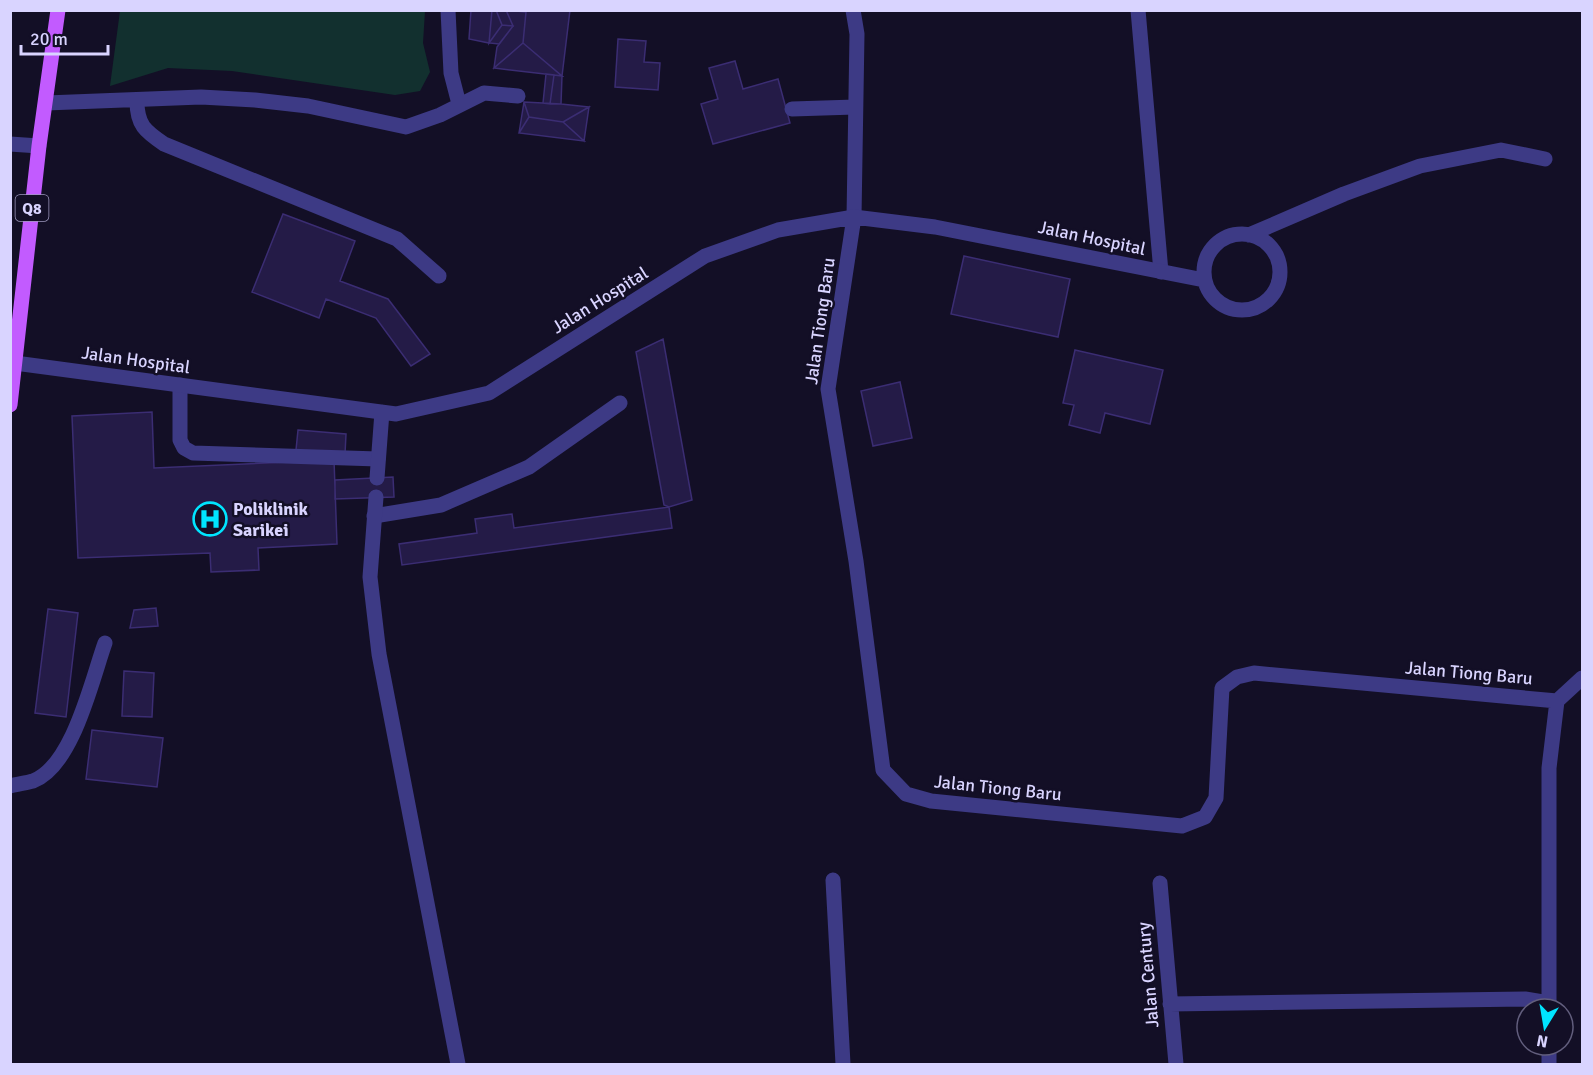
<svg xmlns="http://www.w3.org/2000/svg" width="1593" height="1075" font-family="Signika,sans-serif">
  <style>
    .green { fill: #12302f }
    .building { fill: #241b47; stroke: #3b2d73; stroke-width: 1.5 }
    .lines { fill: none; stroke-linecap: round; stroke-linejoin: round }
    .service { stroke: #3d3a85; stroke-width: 15 }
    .minor { stroke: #3d3a85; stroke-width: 15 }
    .primary { stroke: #c25bff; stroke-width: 15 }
    .labels { text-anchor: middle; stroke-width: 5; stroke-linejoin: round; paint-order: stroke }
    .shield { fill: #130f26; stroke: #9e99be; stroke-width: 1.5 }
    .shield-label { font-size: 16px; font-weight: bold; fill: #d9d4ff }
    .street-label { font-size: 18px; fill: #d9d4ff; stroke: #130f26 }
    .poi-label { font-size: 18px; font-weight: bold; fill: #d9d4ff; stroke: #130f26; text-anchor: start }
  </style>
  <rect width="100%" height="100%" fill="#130f26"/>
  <path class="green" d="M 120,11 L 425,11 L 423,43 L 430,72 L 420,91 L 395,95 L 232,71 L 168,68 L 110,86 Z"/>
  <path class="building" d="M 471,10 L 492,10 L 489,43 L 469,39 Z
    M 492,10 L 496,10 L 502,25 L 489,43 Z
    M 496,10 L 506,10 L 513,26 L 502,25 Z
    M 506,10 L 526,12 L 523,43 L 494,68 L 497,47 L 513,26 Z
    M 529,10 L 570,10 L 562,76 L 523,43 L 526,12 Z
    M 502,25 L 513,26 L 499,44 L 489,43 Z
    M 618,39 L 646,41 L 644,62 L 660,63 L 658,90 L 615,87 Z
    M 523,43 L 562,76 L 494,68 Z
    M 735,61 L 743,89 L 778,79 L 790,123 L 713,144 L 701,104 L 718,99 L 709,68 Z
    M 546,74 L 554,75 L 550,104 L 543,103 Z
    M 554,75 L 562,76 L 561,104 L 550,104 Z
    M 524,102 L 529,117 L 519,133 Z
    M 524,102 L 561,104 L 589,107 L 563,122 L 529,117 Z
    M 589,107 L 584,141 L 563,122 Z
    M 529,117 L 563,122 L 584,141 L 519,133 Z
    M 283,214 L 355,241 L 340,281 L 388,299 L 430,354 L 411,366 L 376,318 L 326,299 L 319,318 L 252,292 Z
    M 964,256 L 1070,279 L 1058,337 L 951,314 Z
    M 663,339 L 692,500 L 669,507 L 664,505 L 636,352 Z
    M 1075,350 L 1163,370 L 1150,424 L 1105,413 L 1100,433 L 1069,425 L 1074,405 L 1063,403 Z
    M 900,382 L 912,438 L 873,446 L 861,391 Z
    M 152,412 L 154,468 L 334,460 L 337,544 L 258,548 L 259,570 L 211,572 L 210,553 L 78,558 L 72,416 Z
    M 298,430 L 346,434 L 345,454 L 296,450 Z
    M 393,477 L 394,497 L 335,499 L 335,480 Z
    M 669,507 L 672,528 L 402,565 L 399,544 L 477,533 L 475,519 L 512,514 L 514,528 Z
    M 156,608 L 158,626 L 130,628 L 134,610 Z
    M 48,609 L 78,613 L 66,717 L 35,713 Z
    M 124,671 L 154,673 L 152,717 L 122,716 Z
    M 92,730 L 163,738 L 157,787 L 86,779 Z"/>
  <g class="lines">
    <path class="service" d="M 448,10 L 451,73 L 459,104
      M 853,10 L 857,34 L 854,217
      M 1138,10 L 1161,272
      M 137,101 C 137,125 145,131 164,144 L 397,239 L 439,276
      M 46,103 L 201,97 L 255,100 L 308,106 L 406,127 L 440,115 L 484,93 L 518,96
      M 792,109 L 855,107
      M 180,385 L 180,440 L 184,448 L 193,453 L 378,459
      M 374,516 L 441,505 L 529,467 L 620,403
      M 10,786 C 18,784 26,783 33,781 C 73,766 92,679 105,643"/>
    <path class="minor" d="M 10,144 L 39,146
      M 854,217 L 828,389 L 856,561 L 883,770 L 906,794 L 931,801 L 1182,826 L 1205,817 L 1216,798 L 1222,688 L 1237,677 L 1254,673 L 1557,701
      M1204 272a38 38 0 1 1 76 0a38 38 0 1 1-76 0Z
      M 1249,235 L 1344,194 L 1420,166 L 1501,150 L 1545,159
      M 15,363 L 396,414 L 489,393 L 705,256 L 778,230 L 854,217 L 935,227 L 1204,280
      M 377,478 L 382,412
      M 376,497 L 370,577 L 379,654 L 458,1064
      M 833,880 L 843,1064
      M 1160,883 L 1176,1064
      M 1170,1004 L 1525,999 L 1549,1003
      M 1549,1009 L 1549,768 L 1557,701 L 1582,678
      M 1549,1064 L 1549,1045"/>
    <path class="primary" d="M 10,405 L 39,146 L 58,10"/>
  </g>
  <defs>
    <symbol id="hospital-ring" viewBox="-11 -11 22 22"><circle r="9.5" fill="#130f26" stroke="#00e5ff" stroke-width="1.5"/><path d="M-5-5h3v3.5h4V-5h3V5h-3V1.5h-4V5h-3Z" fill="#00e5ff"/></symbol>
  </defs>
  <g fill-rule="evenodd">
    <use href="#hospital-ring" x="191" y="500" width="38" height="38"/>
  </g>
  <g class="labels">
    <rect class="shield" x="15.5" y="195" width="33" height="26" rx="4.5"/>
    <g class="shield-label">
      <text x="32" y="214">Q8</text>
    </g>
    <g class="street-label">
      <text transform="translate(1092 238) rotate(12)" y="6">Jalan Hospital</text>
      <text transform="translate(600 300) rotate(-32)" y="6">Jalan Hospital</text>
      <text transform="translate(820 321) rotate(-82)" y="6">Jalan Tiong Baru</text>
      <text transform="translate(136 360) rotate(8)" y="6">Jalan Hospital</text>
      <text transform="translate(1469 673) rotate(5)" y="6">Jalan Tiong Baru</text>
      <text transform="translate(998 788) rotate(6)" y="6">Jalan Tiong Baru</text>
      <text transform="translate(1148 975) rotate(-95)" y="6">Jalan Century</text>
    </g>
    <g class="poi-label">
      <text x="233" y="515">Poliklinik<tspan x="233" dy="21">Sarikei</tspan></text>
    </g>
  </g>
  <rect width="1593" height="1075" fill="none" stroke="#d9d4ff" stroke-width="24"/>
  <g transform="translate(1545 1027) rotate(191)"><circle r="28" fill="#130f26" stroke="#625e7d" stroke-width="1.5"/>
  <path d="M0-4.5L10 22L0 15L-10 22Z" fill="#00e5ff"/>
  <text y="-9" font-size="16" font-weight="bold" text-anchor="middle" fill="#d9d4ff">N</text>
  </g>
  <path d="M21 45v9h87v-9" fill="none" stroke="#d9d4ff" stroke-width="3"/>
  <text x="30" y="45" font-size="18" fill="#d9d4ff" stroke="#130f26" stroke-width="4.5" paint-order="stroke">20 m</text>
</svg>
